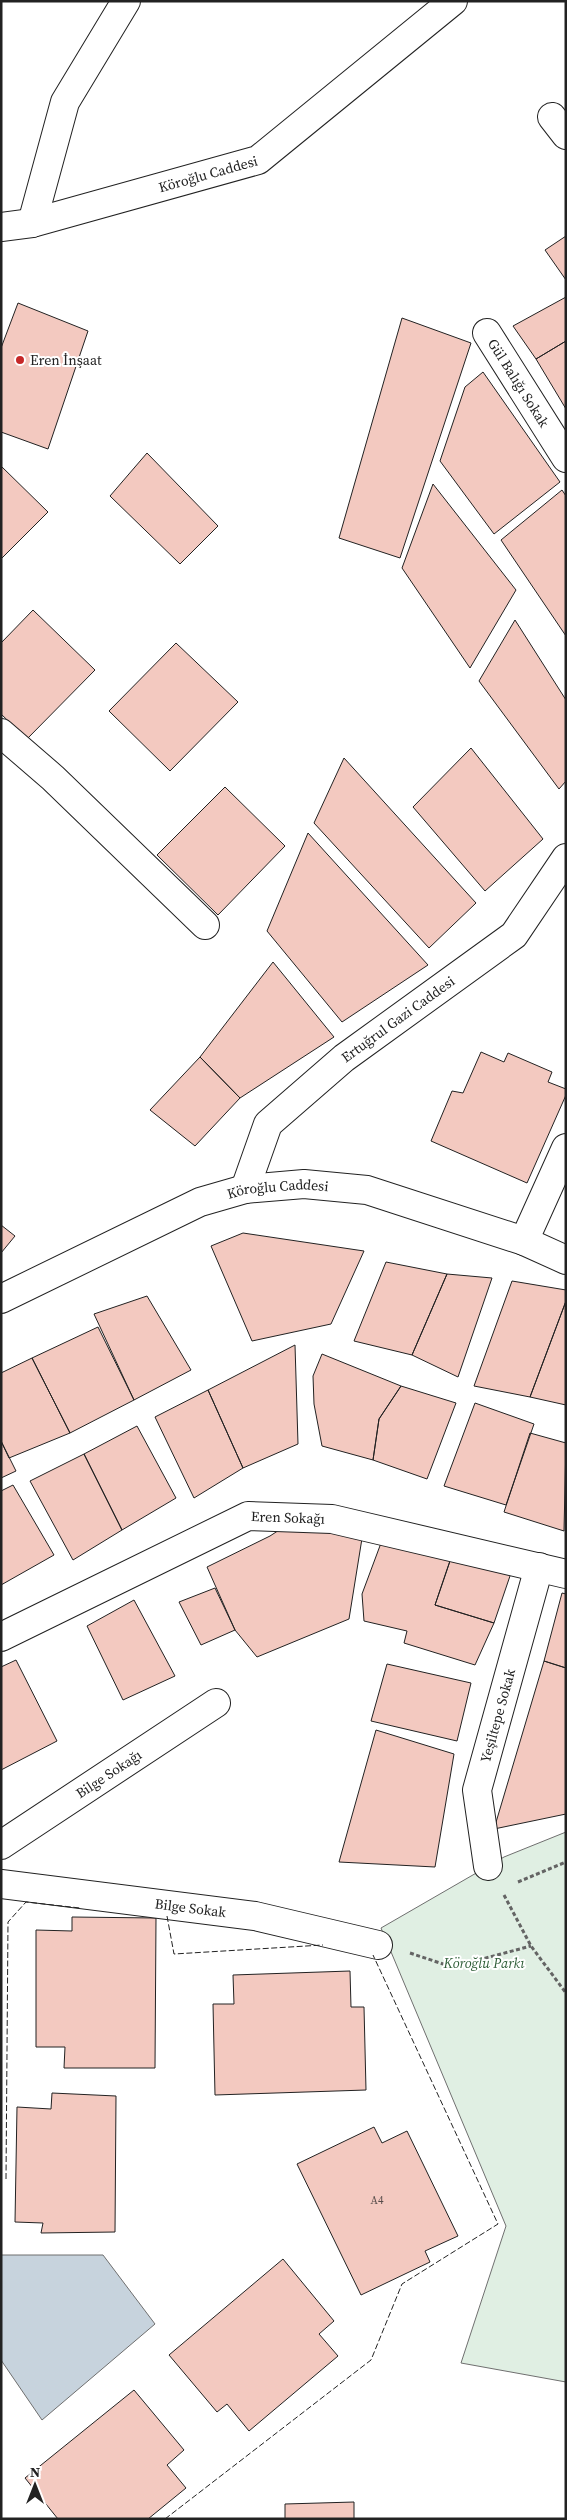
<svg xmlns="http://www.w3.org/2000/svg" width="567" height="2520" font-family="'Source Serif 4',serif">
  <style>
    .green { fill: #e0efe3; stroke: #6f6f6f }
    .water { fill: #c7d3dd; stroke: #6f6f6f }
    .building { fill: #f3c9c0; stroke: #222 }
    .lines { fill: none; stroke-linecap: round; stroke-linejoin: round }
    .minor-casing { stroke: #222; stroke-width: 30 }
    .path { stroke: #646464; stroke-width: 3; stroke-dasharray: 4 2.5; stroke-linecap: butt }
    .minor { stroke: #fff; stroke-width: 28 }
    .fence { stroke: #222; stroke-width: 1; stroke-dasharray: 6 2.5; stroke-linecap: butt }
    .poi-dot { fill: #c62828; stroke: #fff; stroke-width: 2 }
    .labels { text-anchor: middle; stroke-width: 4; stroke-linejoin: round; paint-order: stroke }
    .number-label { font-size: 11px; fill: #564c4a }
    .street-label { font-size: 14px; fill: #222; stroke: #fff }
    .poi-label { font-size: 14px; fill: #222; stroke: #fff; text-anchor: start }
    .park-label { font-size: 14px; font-style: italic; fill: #2f5e38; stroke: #fff }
  </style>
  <rect width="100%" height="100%" fill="#fff"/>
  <path class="green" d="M 566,1832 L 566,2382 L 461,2363 L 506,2226 L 381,1928 L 504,1857 Z"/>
  <path class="water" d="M 1,2255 L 103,2255 L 155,2324 L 42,2420 L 1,2360 Z"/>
  <path class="building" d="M 566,236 L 566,280 L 545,250 Z
    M 566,297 L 566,341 L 536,359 L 513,326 Z
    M 18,303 L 88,331 L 48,449 L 1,432 L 1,348 Z
    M 402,318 L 471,343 L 400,558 L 339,538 Z
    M 566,341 L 566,409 L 536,359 Z
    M 483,372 L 560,482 L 494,534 L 440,461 L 465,387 Z
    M 147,453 L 218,526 L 180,564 L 110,496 Z
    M 1,466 L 48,512 L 1,559 Z
    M 433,484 L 516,590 L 470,668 L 402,568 Z
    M 562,490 L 566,496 L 566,636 L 501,540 Z
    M 33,610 L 95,670 L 27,739 L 1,714 L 1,643 Z
    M 515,620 L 566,700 L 566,781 L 559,789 L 479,681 Z
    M 176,643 L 238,702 L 170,771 L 109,711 Z
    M 471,748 L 543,839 L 485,891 L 413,807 Z
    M 344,758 L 476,903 L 429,948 L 314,823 Z
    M 225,787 L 285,846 L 218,915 L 157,855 Z
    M 308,833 L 428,965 L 342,1022 L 267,931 Z
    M 273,962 L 334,1037 L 240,1098 L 200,1057 Z
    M 481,1052 L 504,1062 L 508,1053 L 552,1072 L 548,1082 L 566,1089 L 566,1095 L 527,1183 L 431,1141 L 452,1091 L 463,1093 Z
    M 200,1057 L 240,1098 L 195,1146 L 150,1110 Z
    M 1,1225 L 15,1236 L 1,1253 Z
    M 243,1233 L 364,1251 L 331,1324 L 252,1341 L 211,1246 Z
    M 386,1262 L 447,1274 L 412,1355 L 354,1341 Z
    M 447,1274 L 492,1278 L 458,1377 L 412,1355 Z
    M 512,1281 L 566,1290 L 566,1301 L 530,1397 L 474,1386 Z
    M 147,1296 L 191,1370 L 134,1400 L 94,1314 Z
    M 566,1301 L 566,1405 L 530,1397 Z
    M 98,1327 L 134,1400 L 70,1433 L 32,1358 Z
    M 295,1345 L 298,1444 L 243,1468 L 208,1390 Z
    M 322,1354 L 401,1386 L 379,1419 L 373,1460 L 322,1446 L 314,1404 L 313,1376 Z
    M 32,1358 L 70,1433 L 9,1458 L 1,1441 L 1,1373 Z
    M 401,1386 L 456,1403 L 427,1479 L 373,1460 L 379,1419 Z
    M 208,1390 L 243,1468 L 194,1498 L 155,1417 Z
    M 475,1403 L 534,1424 L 506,1505 L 444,1486 Z
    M 137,1426 L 176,1498 L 122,1530 L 84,1454 Z
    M 530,1433 L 566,1443 L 564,1531 L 504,1512 Z
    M 1,1441 L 16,1471 L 1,1478 Z
    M 84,1454 L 122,1530 L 73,1560 L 30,1481 Z
    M 13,1485 L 54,1555 L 1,1585 L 1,1491 Z
    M 299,1517 L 364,1526 L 349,1619 L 257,1657 L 235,1630 L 207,1567 L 270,1536 Z
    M 384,1535 L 452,1555 L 435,1605 L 494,1623 L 475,1665 L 404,1643 L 407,1631 L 364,1621 L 362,1594 Z
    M 452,1555 L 511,1573 L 494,1623 L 435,1605 Z
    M 215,1588 L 235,1630 L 201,1645 L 179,1602 Z
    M 562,1593 L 566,1594 L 566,1668 L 544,1661 Z
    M 134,1600 L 175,1676 L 123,1700 L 87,1626 Z
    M 16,1660 L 57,1741 L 1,1770 L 1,1667 Z
    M 544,1661 L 566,1668 L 566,1814 L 494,1829 Z
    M 387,1664 L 471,1683 L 457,1741 L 371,1721 Z
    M 376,1730 L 454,1754 L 435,1867 L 339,1862 Z
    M 72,1917 L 156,1918 L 155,2068 L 64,2068 L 65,2047 L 36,2047 L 36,1930 L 72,1931 Z
    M 350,1971 L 351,2007 L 364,2007 L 366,2090 L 215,2095 L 213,2004 L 234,2004 L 233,1975 Z
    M 52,2093 L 116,2096 L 115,2232 L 41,2233 L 43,2223 L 15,2222 L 17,2107 L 51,2109 Z
    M 374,2127 L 382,2143 L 407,2131 L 458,2236 L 425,2251 L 430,2262 L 361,2295 L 297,2164 Z
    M 283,2259 L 334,2321 L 319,2334 L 338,2356 L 249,2431 L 227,2404 L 217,2412 L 169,2355 Z
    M 134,2390 L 184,2450 L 167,2465 L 186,2488 L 148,2519 L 58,2519 L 25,2478 Z
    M 354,2502 L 354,2519 L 285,2519 L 285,2504 Z"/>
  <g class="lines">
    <defs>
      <g id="minor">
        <path d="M 552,117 L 566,135"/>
        <path d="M 32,223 L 65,102 L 126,1"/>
        <path id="s1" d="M 1,227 L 32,223 L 258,160 L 453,1"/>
        <path id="s2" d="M 487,333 L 566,458"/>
        <path d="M 1,733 L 53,778 L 205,925"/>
        <path id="s3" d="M 245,1189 L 268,1124 L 344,1058 L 514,935 L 566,858"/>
        <path d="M 524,1241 L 566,1148"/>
        <path id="s4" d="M 1,1299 L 200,1202 L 245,1189 L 304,1184 L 367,1190 L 524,1241 L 566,1260"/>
        <path id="s5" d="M 1,1637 L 248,1516 L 332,1519 L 566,1574"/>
        <path id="s6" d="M 1,1845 L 216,1703"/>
        <path id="s7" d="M 488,1866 L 477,1790 L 539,1567"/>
        <path id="s8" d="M 1,1884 L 255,1916 L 378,1945"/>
      </g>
    </defs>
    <use href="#minor" class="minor-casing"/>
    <path class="path" d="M 518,1882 L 566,1862
      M 504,1895 L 531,1946 L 566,1993
      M 410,1953 L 452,1967 L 531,1946"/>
    <use href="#minor" class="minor"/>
    <path class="fence" d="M 167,1916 L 174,1954 L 323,1945
      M 6,2179 L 8,1922 L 26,1902 L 80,1908
      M 165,2519 L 371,2360 L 402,2284 L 498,2224 L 373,1955"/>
  </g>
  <circle class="poi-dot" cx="20" cy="360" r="5"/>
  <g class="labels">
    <g class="number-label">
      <text x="377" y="2204">A4</text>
    </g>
    <g class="street-label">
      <text dy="5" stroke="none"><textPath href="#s1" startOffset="214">Köroğlu Caddesi</textPath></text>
      <text dy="5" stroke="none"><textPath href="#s2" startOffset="59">Gül Balığı Sokak</textPath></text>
      <text dy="5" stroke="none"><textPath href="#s3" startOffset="236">Ertuğrul Gazi Caddesi</textPath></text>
      <text dy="5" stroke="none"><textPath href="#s4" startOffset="301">Köroğlu Caddesi</textPath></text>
      <text dy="5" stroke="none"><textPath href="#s5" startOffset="315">Eren Sokağı</textPath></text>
      <text dy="5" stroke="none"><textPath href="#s7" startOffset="154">Yeşiltepe Sokak</textPath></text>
      <text dy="5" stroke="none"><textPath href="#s6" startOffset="129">Bilge Sokağı</textPath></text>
      <text dy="5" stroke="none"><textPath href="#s8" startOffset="191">Bilge Sokak</textPath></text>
    </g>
    <g class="poi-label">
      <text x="30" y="365">Eren İnşaat</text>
    </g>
    <g class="park-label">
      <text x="484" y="1968">Köroğlu Parkı</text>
    </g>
  </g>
  <rect width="567" height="2520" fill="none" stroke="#222222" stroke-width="5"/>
  <g transform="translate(35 2485)" stroke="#ffffff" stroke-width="4" paint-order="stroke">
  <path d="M0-4L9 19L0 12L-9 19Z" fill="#222222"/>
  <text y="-8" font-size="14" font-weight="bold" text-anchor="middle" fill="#222222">N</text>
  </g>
</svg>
